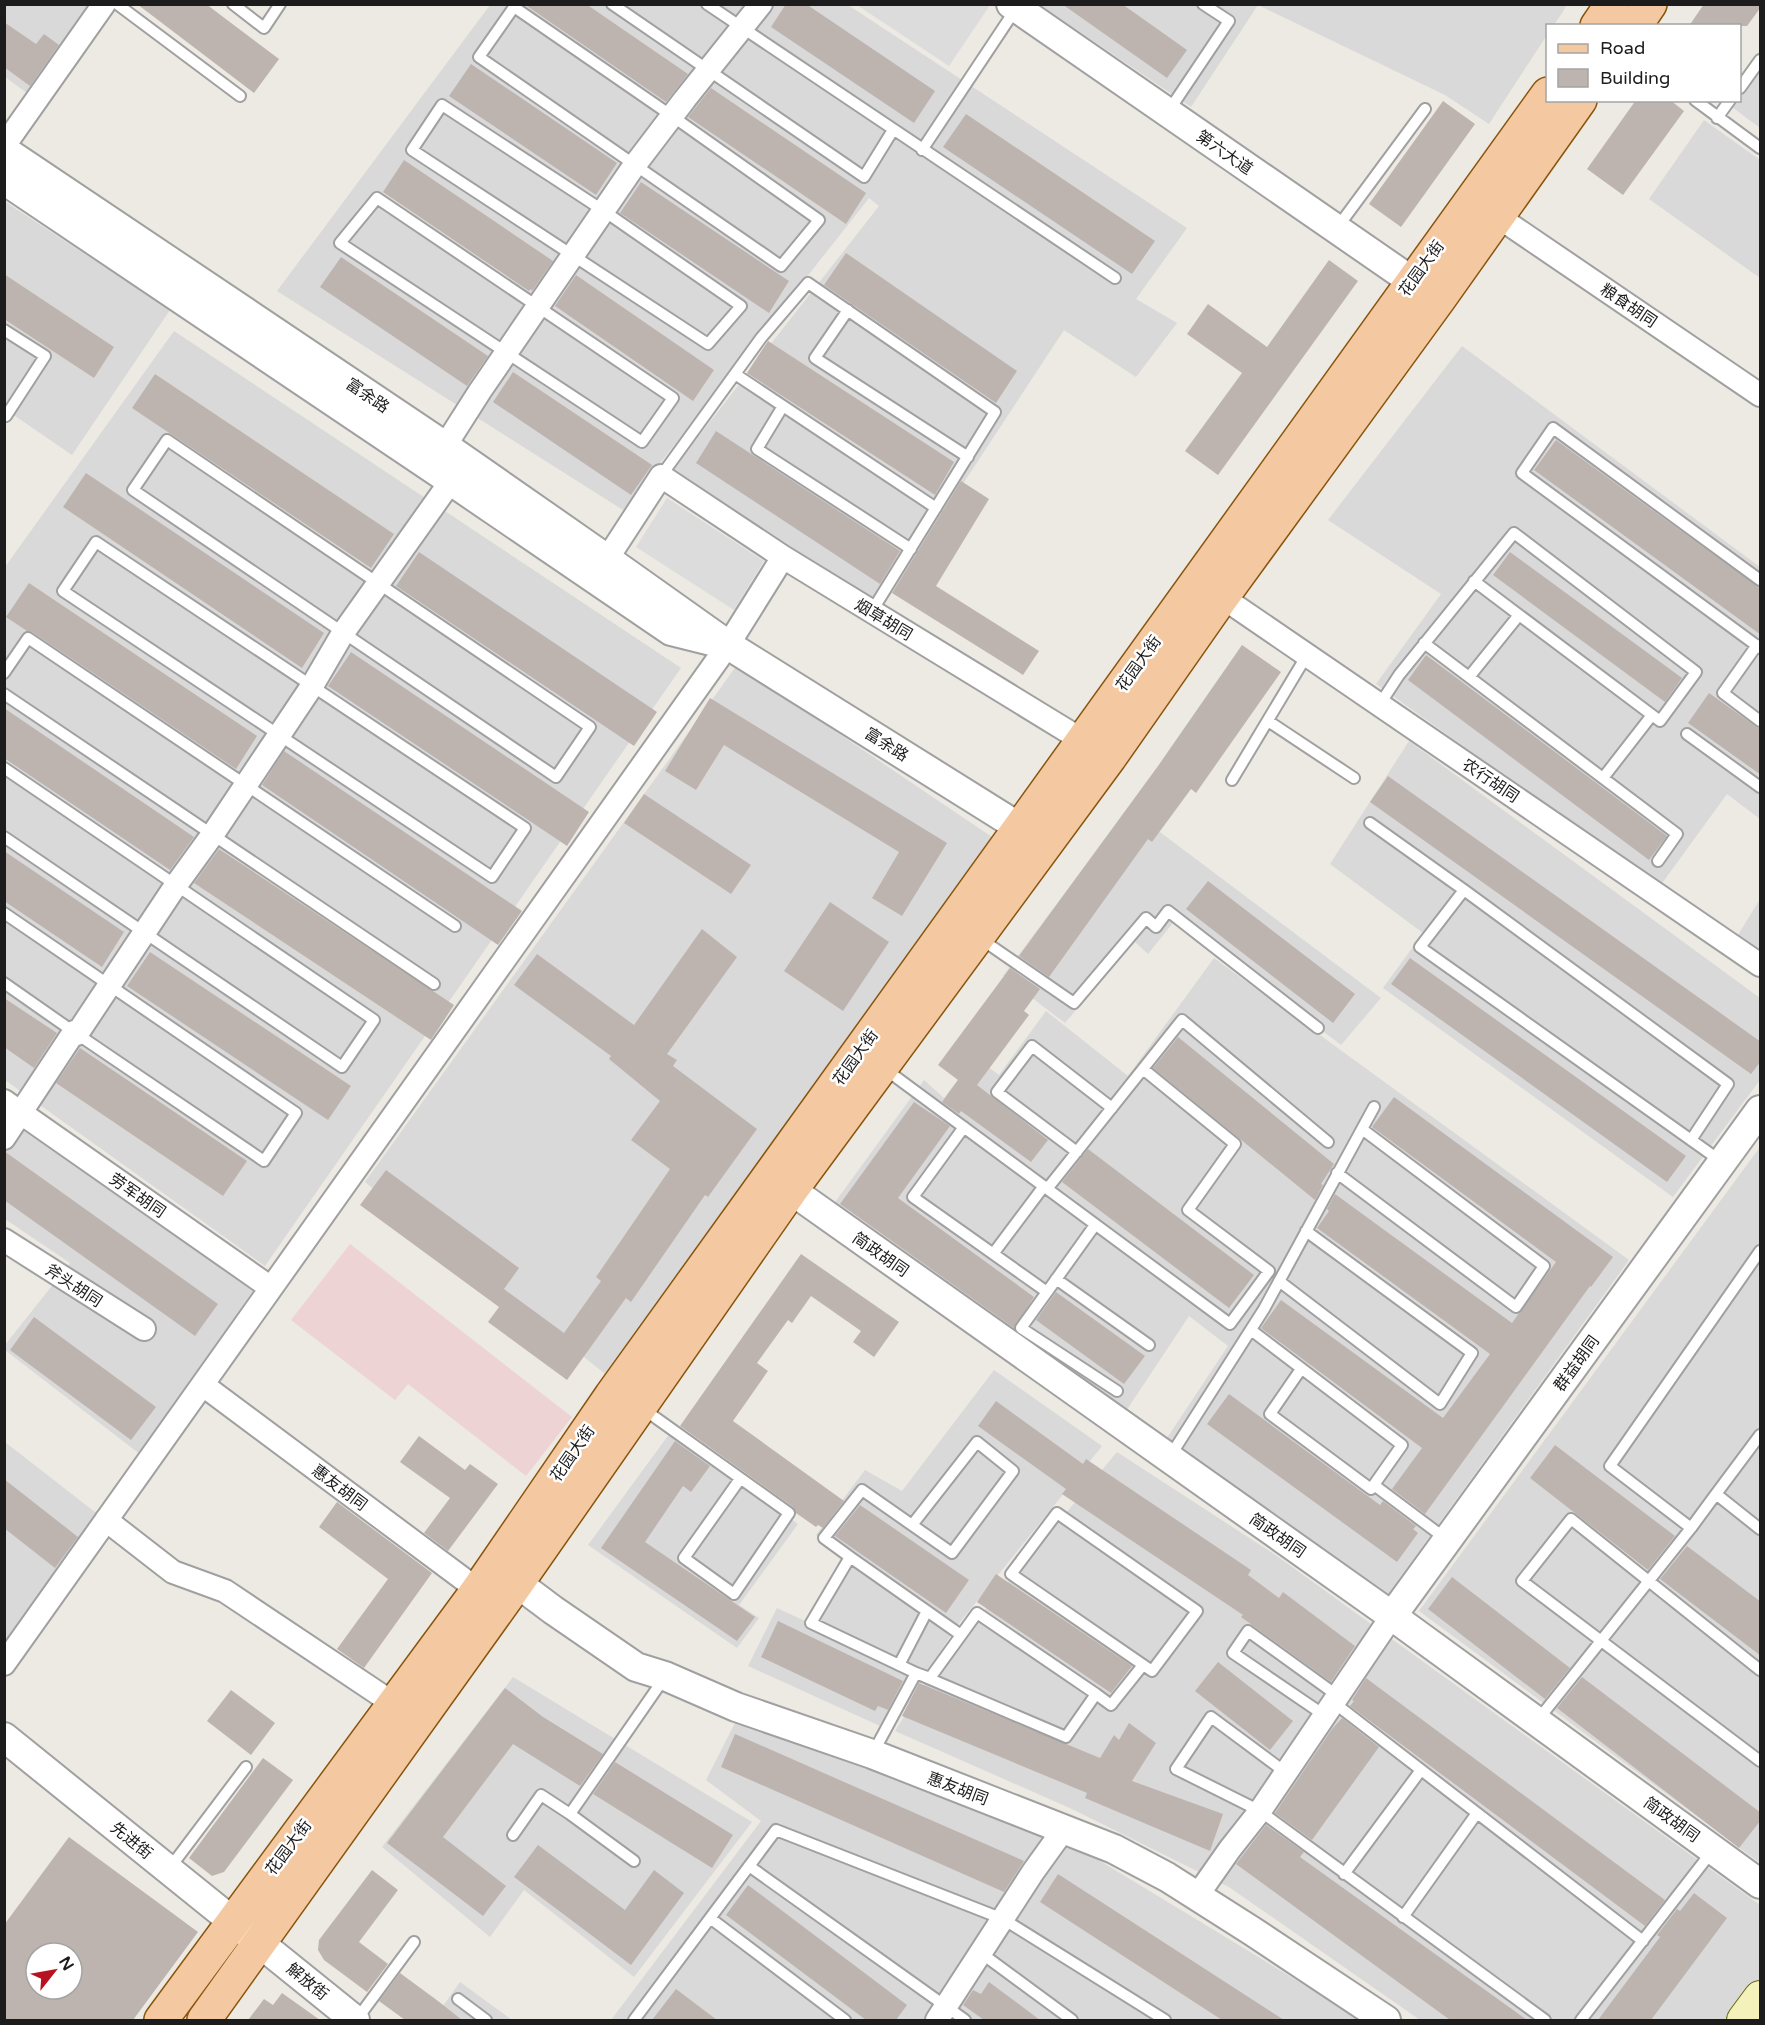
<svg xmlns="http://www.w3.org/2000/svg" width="1765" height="2025" font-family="'Varela Round','Noto Sans SC',sans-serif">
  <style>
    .residential { fill: #dad9d9 }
    .commercial { fill: #edd3d4 }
    .parking { fill: #dcdcdc }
    .building { fill: #bdb4b0; fill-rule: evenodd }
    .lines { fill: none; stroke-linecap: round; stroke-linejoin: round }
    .service-casing { stroke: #a0a0a0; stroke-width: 14 }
    .minor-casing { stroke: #a0a0a0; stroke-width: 26 }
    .tertiary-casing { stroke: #a0a0a0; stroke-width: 32 }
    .secondary-casing { stroke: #67690e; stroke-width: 34 }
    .primary-casing { stroke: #89550c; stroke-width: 36 }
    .service { stroke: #fff; stroke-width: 10 }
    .minor { stroke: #fff; stroke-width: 22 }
    .tertiary { stroke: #fff; stroke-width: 28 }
    .secondary { stroke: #f4f2ba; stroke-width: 32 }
    .primary { stroke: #f4c9a1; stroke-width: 33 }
    .labels { text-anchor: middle; stroke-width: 5; stroke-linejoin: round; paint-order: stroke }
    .street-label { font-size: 16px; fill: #1c1c1c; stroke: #fff }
  </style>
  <rect width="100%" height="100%" fill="#ede9e3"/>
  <path class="residential" d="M 5,5 L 117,5 L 45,106 L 5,77 Z
    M 490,5 L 848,5 L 1187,228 L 1136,299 L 1177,323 L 1136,377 L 1064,330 L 880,610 L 673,469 L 879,206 L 869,198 L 623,510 L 277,291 Z
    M 1258,5 L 1191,107 L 1040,5 L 1258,4 Z
    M 1258,5 L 1567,5 L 1554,25 L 1548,26 L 1547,35 L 1489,124 L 1445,95 Z
    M 1760,50 L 1760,128 L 1724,101 L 1740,100 L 1740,78 Z
    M 1704,120 L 1760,160 L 1760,278 L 1649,199 Z
    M 4,201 L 170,310 L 72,455 L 5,409 Z
    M 174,331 L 681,668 L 265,1266 L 5,1080 L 5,567 Z
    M 1462,346 L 1760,567 L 1760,819 L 1727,794 L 1660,886 L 1376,684 L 1441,594 L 1328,520 Z
    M 737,665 L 992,837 L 609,1377 L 365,1182 Z
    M 1409,741 L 1760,998 L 1760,1080 L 1673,1197 L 1383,988 L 1423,933 L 1330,864 Z
    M 1128,808 L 1381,998 L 1341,1045 L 1176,919 L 1148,954 L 1135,942 L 1065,1023 L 1003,976 Z
    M 1760,899 L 1760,950 L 1738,935 Z
    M 1214,958 L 1629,1260 L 1388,1594 L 1167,1438 L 1228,1346 L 1189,1316 L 1126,1411 L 833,1205 L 924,1080 L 944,1098 L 975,1057 L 999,1075 L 1046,1011 L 1128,1076 Z
    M 4,1092 L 262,1278 L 141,1455 L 5,1350 L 5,1345 L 70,1263 L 5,1219 Z
    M 1760,1147 L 1760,1863 L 1419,1611 Z
    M 994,1370 L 1102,1446 L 956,1627 L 891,1731 L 748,1666 L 777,1608 L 805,1621 L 847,1556 L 816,1535 L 865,1470 L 902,1491 Z
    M 670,1433 L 798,1524 L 739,1605 L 759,1618 L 737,1648 L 588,1545 Z
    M 5,1442 L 100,1516 L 5,1649 Z
    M 1117,1452 L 1277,1556 L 1760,1905 L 1760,1982 L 1730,2020 L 1420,2020 L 1229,1887 L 1072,1809 L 895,1731 L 931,1674 Z
    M 513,1677 L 752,1822 L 634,1977 L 524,1890 L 490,1937 L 382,1847 Z
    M 738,1717 L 1077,1847 L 1362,2020 L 611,2020 L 761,1821 L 706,1780 Z
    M 460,1982 L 512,2020 L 433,2020 Z"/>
  <path class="commercial" d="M 350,1244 L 572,1417 L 526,1476 L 408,1384 L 395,1400 L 291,1320 Z"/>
  <path class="parking" d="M 857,5 L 990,5 L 949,66 Z
    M 667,498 L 764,561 L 734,610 L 636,547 Z"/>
  <path class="building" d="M 137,4 L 206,4 L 279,59 L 254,93 Z
    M 524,4 L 586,4 L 688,74 L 666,102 Z
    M 786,4 L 806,4 L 935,91 L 914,123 L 771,27 Z
    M 1062,4 L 1122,4 L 1187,50 L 1167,78 Z
    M 1704,4 L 1761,4 L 1761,7 L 1747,26 L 1689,26 Z
    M 4,22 L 36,44 L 44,34 L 59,45 L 30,86 L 4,67 Z
    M 471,64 L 617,163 L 596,195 L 449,96 Z
    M 711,88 L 866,193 L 846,224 L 688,117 Z
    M 1636,100 L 1670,100 L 1684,111 L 1623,195 L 1587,169 Z
    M 1443,101 L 1475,124 L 1401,227 L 1369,204 Z
    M 966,114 L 1155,241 L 1132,274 L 943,147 Z
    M 404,160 L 553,261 L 532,291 L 531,289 L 529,291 L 383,192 Z
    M 641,182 L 789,281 L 769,313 L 620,213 Z
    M 846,253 L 1017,371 L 996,403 L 824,285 Z
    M 341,257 L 488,356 L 467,386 L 320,287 Z
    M 1329,260 L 1358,281 L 1218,475 L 1185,451 L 1242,373 L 1187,334 L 1208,304 L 1267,347 Z
    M 4,274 L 114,347 L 94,378 L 4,319 Z
    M 576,275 L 714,370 L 693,401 L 555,306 Z
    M 768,341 L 954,462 L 935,495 L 747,373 Z
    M 513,372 L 652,465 L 631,495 L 493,402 Z
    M 155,374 L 394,534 L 371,568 L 132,408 Z
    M 716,431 L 900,551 L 880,584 L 696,463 Z
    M 1556,440 L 1761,589 L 1761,635 L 1534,470 Z
    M 86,473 L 324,633 L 302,668 L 63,507 Z
    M 961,481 L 989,499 L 936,586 L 1039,651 L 1023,675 L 892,593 Z
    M 419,552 L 657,712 L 634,746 L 396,586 Z
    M 1510,552 L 1682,678 L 1665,702 L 1493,575 Z
    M 29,583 L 257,736 L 236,769 L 32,632 L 27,631 L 6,617 Z
    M 1242,645 L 1281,672 L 1196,793 L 1191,789 L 1152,842 L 1148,839 L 1049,977 L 1019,956 L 1158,766 Z
    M 351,652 L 589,812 L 567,846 L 328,686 Z
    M 1426,655 L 1667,836 L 1649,860 L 1408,680 Z
    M 1709,693 L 1761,730 L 1761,775 L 1688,723 Z
    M 710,698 L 947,843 L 902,916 L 872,898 L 899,852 L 724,745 L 696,790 L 665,771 Z
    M 4,708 L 194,837 L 170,870 L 4,758 Z
    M 284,751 L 522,911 L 498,945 L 262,785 Z
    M 1388,776 L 1761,1042 L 1761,1061 L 1751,1074 L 1370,802 Z
    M 644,794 L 751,865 L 731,894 L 624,823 Z
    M 219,849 L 454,1005 L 431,1040 L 194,883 Z
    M 4,851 L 124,932 L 102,967 L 4,901 Z
    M 1208,881 L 1355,994 L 1333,1023 L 1186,909 Z
    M 830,902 L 889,942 L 843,1011 L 784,971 Z
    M 702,929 L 737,957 L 667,1054 L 677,1060 L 673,1066 L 757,1129 L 708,1197 L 705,1195 L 631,1302 L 626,1298 L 567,1380 L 488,1322 L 499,1307 L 360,1205 L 386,1170 L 519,1268 L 504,1289 L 564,1333 L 601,1281 L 596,1277 L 670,1169 L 631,1140 L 660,1101 L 609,1059 L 611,1056 L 514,985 L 537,954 L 634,1025 Z
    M 150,952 L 351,1086 L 328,1120 L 127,986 Z
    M 1410,958 L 1686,1156 L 1667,1182 L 1391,984 Z
    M 1010,968 L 1040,989 L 1024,1011 L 1029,1015 L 977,1085 L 1048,1140 L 1031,1162 L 961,1111 L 959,1114 L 942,1102 L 958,1080 L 938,1065 Z
    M 4,998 L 57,1033 L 34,1068 L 4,1047 Z
    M 1178,1037 L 1334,1164 L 1321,1184 L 1323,1185 L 1315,1200 L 1153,1068 Z
    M 80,1048 L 247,1161 L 223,1196 L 56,1083 Z
    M 1394,1097 L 1613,1257 L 1591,1287 L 1590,1286 L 1425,1514 L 1392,1489 L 1422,1448 L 1261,1328 L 1281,1300 L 1443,1418 L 1490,1354 L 1317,1228 L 1329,1211 L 1327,1209 L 1335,1194 L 1512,1323 L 1556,1262 L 1372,1127 Z
    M 914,1102 L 950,1126 L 898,1198 L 1034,1297 L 1014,1328 L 840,1204 Z
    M 1088,1149 L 1254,1275 L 1229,1308 L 1062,1182 Z
    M 4,1151 L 218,1304 L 195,1336 L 4,1200 Z
    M 801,1254 L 899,1322 L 874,1357 L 853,1342 L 861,1331 L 811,1296 L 792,1323 L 788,1320 L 757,1363 L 768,1371 L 733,1421 L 844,1501 L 823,1528 L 818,1525 L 816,1527 L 796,1513 L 793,1507 L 680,1426 Z
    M 1056,1292 L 1145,1356 L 1124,1384 L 1036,1320 Z
    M 34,1317 L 156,1407 L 131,1440 L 10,1350 Z
    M 1229,1394 L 1380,1505 L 1383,1501 L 1416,1526 L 1413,1529 L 1418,1533 L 1397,1562 L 1207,1424 Z
    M 996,1401 L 1083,1464 L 1086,1459 L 1251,1570 L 1248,1575 L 1279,1598 L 1283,1592 L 1355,1646 L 1331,1682 L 1241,1617 L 1243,1615 L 1062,1494 L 1066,1489 L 978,1426 Z
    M 419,1436 L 465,1470 L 470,1464 L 498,1484 L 448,1551 L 424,1533 L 450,1498 L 400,1462 Z
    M 675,1441 L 710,1466 L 691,1492 L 683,1486 L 645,1542 L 755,1617 L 737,1641 L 601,1548 Z
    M 1555,1445 L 1675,1536 L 1648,1570 L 1530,1478 Z
    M 4,1479 L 78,1537 L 55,1568 L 4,1528 Z
    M 337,1502 L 432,1573 L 364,1668 L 337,1649 L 388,1579 L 319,1527 Z
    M 860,1505 L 969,1580 L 946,1613 L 835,1536 Z
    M 1687,1546 L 1761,1602 L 1761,1656 L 1660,1579 Z
    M 996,1574 L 1132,1666 L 1111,1693 L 977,1602 Z
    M 1452,1577 L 1570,1668 L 1545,1699 L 1428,1609 Z
    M 778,1621 L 903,1681 L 888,1710 L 878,1706 L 875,1711 L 761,1657 Z
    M 1218,1662 L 1293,1721 L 1270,1750 L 1195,1691 Z
    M 1582,1677 L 1761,1813 L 1761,1820 L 1739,1848 L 1557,1708 Z
    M 1366,1678 L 1665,1900 L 1645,1926 L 1350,1706 L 1354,1701 L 1352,1700 Z
    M 919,1683 L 1100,1758 L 1114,1735 L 1119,1740 L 1129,1723 L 1156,1743 L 1132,1781 L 1223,1814 L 1210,1851 L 1085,1798 L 1087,1793 L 902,1716 Z
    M 505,1688 L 543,1717 L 603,1754 L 580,1786 L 513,1744 L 443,1837 L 506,1886 L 483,1916 L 387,1843 Z
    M 231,1690 L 275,1723 L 251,1755 L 207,1721 Z
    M 1342,1718 L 1379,1747 L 1312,1840 L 1275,1813 L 1332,1729 Z
    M 735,1734 L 1024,1861 L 1004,1892 L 721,1767 Z
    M 263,1758 L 293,1780 L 224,1872 L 212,1876 L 189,1858 Z
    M 615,1762 L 733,1835 L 712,1868 L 593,1794 Z
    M 1266,1825 L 1304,1852 L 1300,1857 L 1527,2020 L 1450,2020 L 1236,1864 Z
    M 69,1837 L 198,1932 L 133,2020 L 4,2020 L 4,1925 ZM 36,1953 L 72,1953 L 72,1989 L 36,1989 Z
    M 538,1845 L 625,1910 L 654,1870 L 684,1893 L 631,1965 L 514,1877 Z
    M 372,1870 L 398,1890 L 359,1942 L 388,1964 L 367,1992 L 324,1960 L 318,1950 L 319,1940 Z
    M 1058,1874 L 1284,2020 L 1222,2020 L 1040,1902 Z
    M 748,1885 L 907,2005 L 896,2020 L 866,2020 L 726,1915 Z
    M 1694,1893 L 1727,1918 L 1651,2020 L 1598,2020 L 1660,1937 L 1657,1935 L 1677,1909 L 1680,1911 Z
    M 400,1973 L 438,2001 L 462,2020 L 405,2020 L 379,2001 Z
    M 989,1982 L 1040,2020 L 984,2020 L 963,2005 L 973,1990 L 981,1994 Z
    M 676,1989 L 717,2020 L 652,2020 Z
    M 282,1993 L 320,2020 L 248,2020 L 264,1999 L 273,2005 Z"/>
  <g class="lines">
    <defs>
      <path id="service" d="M 117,4 L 240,96
        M 233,4 L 264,28 L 280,4
        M 612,4 L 864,177 L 893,130
        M 707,4 L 1115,278
        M 514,7 L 672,116 L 819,220 L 781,266 L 479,57 Z
        M 1740,88 L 1760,60
        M 1695,100 L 1760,148
        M 442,105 L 604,211 L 741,306 L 708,344 L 412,150 Z
        M 1168,112 L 1229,21 L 1203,4
        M 1717,118 L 1730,100
        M 922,150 L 1015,10
        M 377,198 L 673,398 L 642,442 L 340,243 Z
        M 1337,228 L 1425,109
        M 848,310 L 815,358 L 968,457
        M 4,330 L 45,356 L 6,416 L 4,415
        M 735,374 L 936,508
        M 783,406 L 757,449 L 911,549
        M 167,440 L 590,727 L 556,777 L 133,490 Z
        M 661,476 L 761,338 L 808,283 L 995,412 L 872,611
        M 96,542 L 525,828 L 492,877 L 63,591 Z
        M 1760,580 L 1553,428 L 1522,473 L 1760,648
        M 1424,643 L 1677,834 L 1658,861
        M 1757,645 L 1723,693 L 1760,721
        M 4,673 L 28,638 L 455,926
        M 1469,677 L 1519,615
        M 4,694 L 434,984
        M 1380,704 L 1399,675 L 1514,533 L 1696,672 L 1660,721 L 1474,581
        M 1268,721 L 1354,778
        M 1687,734 L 1760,787
        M 4,768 L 374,1020 L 342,1067 L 4,837
        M 1603,778 L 1652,715
        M 1232,780 L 1307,655
        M 1370,823 L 1464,890
        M 4,913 L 296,1113 L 264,1161 L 77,1034
        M 981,939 L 1074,1003 L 1146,918 L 1156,927 L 1168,911 L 1318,1028
        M 4,983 L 74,1032
        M 885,1069 L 1230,1324 L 1269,1271 L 1188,1210 L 1235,1144 L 1143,1069
        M 964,1127 L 913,1197 L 1047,1292 L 1095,1225
        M 1691,1140 L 1728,1084 L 1464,890 L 1420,947 L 1722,1162
        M 1077,1152 L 997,1092 L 1032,1046 L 1112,1108
        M 1337,1173 L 1516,1307 L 1544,1266 L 1362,1129
        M 1047,1189 L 1182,1020 L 1328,1142
        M 993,1254 L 1044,1186
        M 1056,1279 L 1149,1345
        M 1279,1281 L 1440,1404 L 1472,1353 L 1306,1231
        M 1047,1292 L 1021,1328 L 1117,1391
        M 1251,1330 L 1402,1445 L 1371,1489 L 1270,1414 L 1301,1369
        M 642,1408 L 789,1513 L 734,1594 L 684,1558 L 740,1479
        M 1760,1435 L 1716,1494 L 1760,1529
        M 1169,1458 L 1264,1309 L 1374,1107
        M 1374,1485 L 1446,1539
        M 1716,1494 L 1691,1528 L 1610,1466 L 1760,1251
        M 1057,1513 L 1197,1611 L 1152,1671 L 1011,1574 Z
        M 850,1557 L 824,1538 L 862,1490 L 952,1553 L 1013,1471 L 977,1442 L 912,1525
        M 899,1665 L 927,1611
        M 1760,1670 L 1571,1519 L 1522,1581 L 1760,1761
        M 1096,1694 L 1111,1705 L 1143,1665
        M 1333,1702 L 1643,1941
        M 1324,1715 L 1233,1653 L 1248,1631 L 1338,1696
        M 1537,1721 L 1691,1528
        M 873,1753 L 916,1673 L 930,1678 L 977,1613 L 1096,1694 L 1066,1737 L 916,1673 L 811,1623 L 850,1557 L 961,1635
        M 1285,1772 L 1211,1717 L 1176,1769 L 1260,1811 L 1545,2020
        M 513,1835 L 541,1795 L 570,1814
        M 634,1861 L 570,1814 L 665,1677
        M 749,1866 L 965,2020
        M 169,1869 L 246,1767
        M 1344,1874 L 1421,1770
        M 1403,1917 L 1477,1813
        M 710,1918 L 845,2020
        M 981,1953 L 1072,2020
        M 458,1999 L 486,2020
        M 357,2019 L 414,1942
        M 634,2020 L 776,1830 L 1003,1919 L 1165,2020
        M 1581,2020 L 1713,1850"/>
      <path id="minor" d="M 4,146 L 104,4
        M 1497,216 L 1760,395
        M 445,446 L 480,391 L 634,166 L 685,99 L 761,4
        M 607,559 L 661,476 L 783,557 L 1095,748
        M 1222,597 L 1760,965
        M 4,1101 L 271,1288
        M 4,1138 L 74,1032 L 77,1034 L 176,885 L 213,834 L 312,686 L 343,633 L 451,481
        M 4,1240 L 144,1329
        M 203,1385 L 478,1590
        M 106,1520 L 173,1572 L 225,1591 L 394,1704
        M 4,1664 L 728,645 L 783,557
        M 1197,1896 L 1230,1849 L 1260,1811 L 1392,1616
        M 937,2020 L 1033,1872 L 1064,1829"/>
      <path id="tertiary" d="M 1011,4 L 1432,295
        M 4,150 L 445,446 L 607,559 L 728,645 L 1038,839
        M 4,180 L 451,481 L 671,631 L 711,641
        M 791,1190 L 1392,1616 L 1760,1884
        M 517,1583 L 553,1610 L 636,1667 L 665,1676 L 736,1707 L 872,1754 L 1114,1849 L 1167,1877 L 1252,1931 L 1386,2020
        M 1392,1616 L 1760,1110
        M 4,1737 L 355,2020"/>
      <path id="secondary" d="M 1743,2020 L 1760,1997"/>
      <path id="primary" d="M 1597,26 L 1612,4
        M 1635,26 L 1650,4
        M 161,2020 L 478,1590 L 611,1396 L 1548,94
        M 204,2020 L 517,1583 L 791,1190 L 1110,757 L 1222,597 L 1439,299 L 1580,100"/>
    </defs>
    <use href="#service" class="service-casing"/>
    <use href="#minor" class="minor-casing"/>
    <use href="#tertiary" class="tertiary-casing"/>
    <use href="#secondary" class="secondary-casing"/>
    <use href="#primary" class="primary-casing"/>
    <use href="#service" class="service"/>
    <use href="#minor" class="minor"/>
    <use href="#tertiary" class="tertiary"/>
    <use href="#secondary" class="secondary"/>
    <use href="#primary" class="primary"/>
  </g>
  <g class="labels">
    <g class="street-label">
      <text transform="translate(1225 152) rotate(35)" y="6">第六大道</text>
      <text transform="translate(1421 268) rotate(-54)" y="6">花园大街</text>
      <text transform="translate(1629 305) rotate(34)" y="6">粮食胡同</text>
      <text transform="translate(368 395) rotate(34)" y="6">富余路</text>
      <text transform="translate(884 619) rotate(31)" y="6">烟草胡同</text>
      <text transform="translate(1138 663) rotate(-54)" y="6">花园大街</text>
      <text transform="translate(887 744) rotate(32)" y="6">富余路</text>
      <text transform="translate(1491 780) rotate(34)" y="6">农行胡同</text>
      <text transform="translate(855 1057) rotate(-54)" y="6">花园大街</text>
      <text transform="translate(138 1195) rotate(35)" y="6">劳军胡同</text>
      <text transform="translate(881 1254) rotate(35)" y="6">简政胡同</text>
      <text transform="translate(74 1285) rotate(33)" y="6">斧头胡同</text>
      <text transform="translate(1576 1363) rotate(-54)" y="6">群益胡同</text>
      <text transform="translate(572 1453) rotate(-55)" y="6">花园大街</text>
      <text transform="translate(340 1487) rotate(37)" y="6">惠友胡同</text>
      <text transform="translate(1278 1535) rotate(35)" y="6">简政胡同</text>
      <text transform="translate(958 1788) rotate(21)" y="6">惠友胡同</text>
      <text transform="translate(1672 1819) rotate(36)" y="6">简政胡同</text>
      <text transform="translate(132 1840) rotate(39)" y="6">先进街</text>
      <text transform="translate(288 1847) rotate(-53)" y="6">花园大街</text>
      <text transform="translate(308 1981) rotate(39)" y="6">解放街</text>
    </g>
  </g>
  <rect width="1765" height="2025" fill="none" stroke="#1c1c1c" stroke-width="12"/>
  <rect x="1546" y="24" width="195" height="78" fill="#ffffff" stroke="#a4a4a4" stroke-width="1.5"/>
  <rect x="1558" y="44" width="30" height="9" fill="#f4c9a1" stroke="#a4a4a4" stroke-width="1.5"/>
  <text x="1600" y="54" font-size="18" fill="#1c1c1c">Road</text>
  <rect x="1558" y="69" width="30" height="18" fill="#bdb4b0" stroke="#a4a4a4" stroke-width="1.5"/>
  <text x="1600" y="84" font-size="18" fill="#1c1c1c">Building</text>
  <g transform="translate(54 1971) rotate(59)"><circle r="28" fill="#ffffff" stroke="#a4a4a4" stroke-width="1.5"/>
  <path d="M0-4.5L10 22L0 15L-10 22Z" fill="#b8111f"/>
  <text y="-9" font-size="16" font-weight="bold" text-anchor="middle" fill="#1c1c1c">N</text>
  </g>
</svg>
